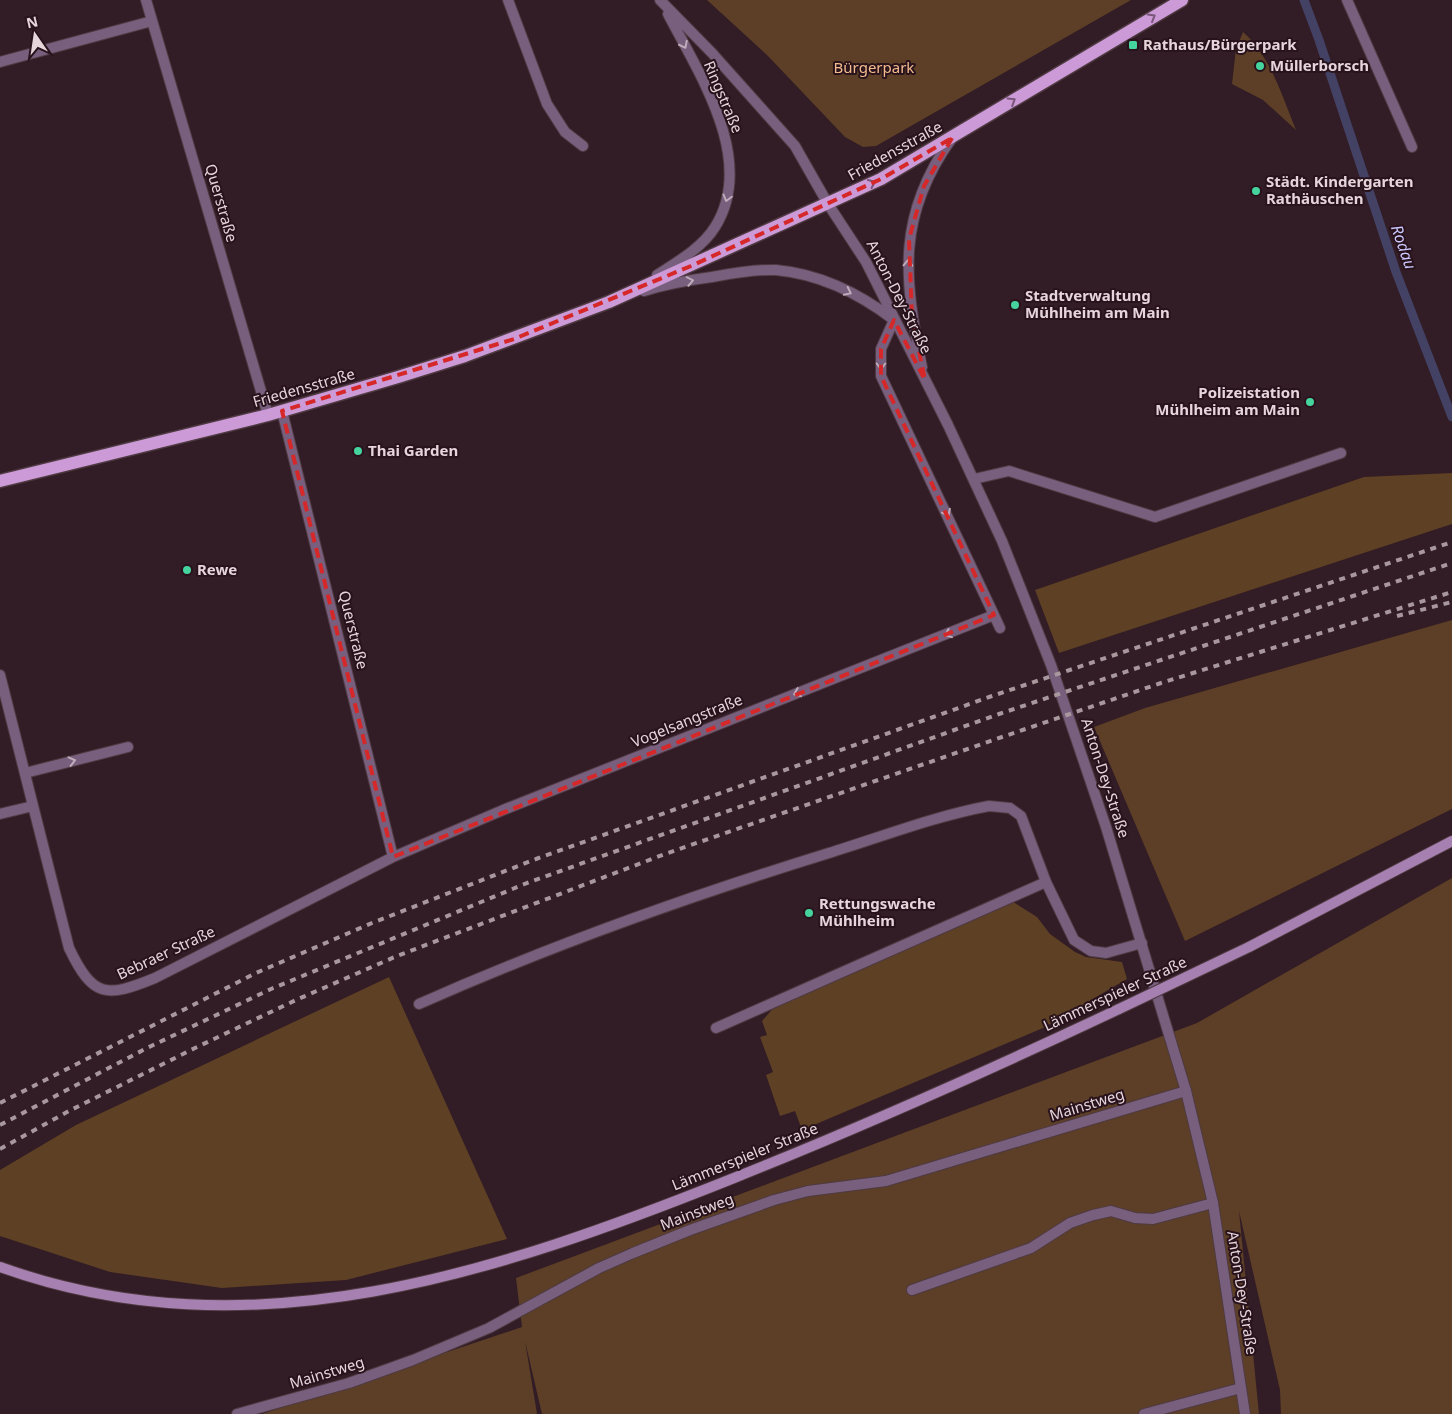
<svg xmlns="http://www.w3.org/2000/svg" width="1452" height="1414" font-family="'Noto Sans',sans-serif">
  <style>
    .green { fill: #5c3f26 }
    .forest { fill: #5e4024 }
    .lines { fill: none; stroke-linecap: round; stroke-linejoin: round }
    .stream { stroke: #434265; stroke-width: 9 }
    .service-casing { stroke: #4f3a42; stroke-width: 12 }
    .minor-casing { stroke: #4f3a42; stroke-width: 12 }
    .secondary-casing { stroke: #4f3a42; stroke-width: 12 }
    .primary-casing { stroke: #4f3a42; stroke-width: 15 }
    .service { stroke: #775f7d; stroke-width: 10 }
    .minor { stroke: #775f7d; stroke-width: 10 }
    .secondary { stroke: #a680b0; stroke-width: 10 }
    .primary { stroke: #cb9ad7; stroke-width: 12 }
    .rail { stroke: #a9979e; stroke-width: 4; stroke-dasharray: 6 6; stroke-linecap: butt }
    .secondary-bridge-casing { stroke: #4f3a42; stroke-width: 12; stroke-linecap: butt }
    .secondary-bridge { stroke: #a680b0; stroke-width: 10 }
    .oneway { stroke: #7a567a }
    .oneway2 { stroke: #bfacba }
    .marked { fill: none; stroke: #d62828; stroke-width: 4; stroke-dasharray: 10 6; stroke-linejoin: round }
    .poi-dot { fill: #46d49e; stroke: #28121c; stroke-width: 2 }
    .labels { text-anchor: middle; stroke-width: 4; stroke-linejoin: round; paint-order: stroke }
    .poi-label { font-size: 15px; font-weight: bold; fill: #e6d5db; stroke: #28121c; text-anchor: start }
    .park-label { font-size: 15px; fill: #f4bc8d; stroke: #28121c }
    .street-label { font-size: 15px; fill: #e6d5db; stroke: #28121c }
    .water-label { font-size: 16px; font-style: italic; fill: #cccbff; stroke: #28121c }
  </style>
  <rect width="100%" height="100%" fill="#321c25"/>
  <path class="green" d="M 707,0 L 1131,0 L 876,146 L 863,147 L 845,137 L 767,55 Z
    M 1243,32 C 1271,57 1282,96 1296,130 L 1263,100 L 1232,84 L 1236,49 Z
    M 1452,620 L 1452,809 L 1185,941 L 1094,727 L 1145,708 Z
    M 1452,878 L 1452,1414 L 1281,1414 L 1280,1390 L 1239,1211 L 1259,1414 L 542,1414 L 525,1341 L 537,1414 L 262,1414 L 522,1327 L 516,1278 L 1197,1023 Z"/>
  <path class="forest" d="M 1452,473 L 1452,524 L 1059,653 L 1035,590 L 1364,477 Z
    M 1010,900 L 1037,917 L 1050,934 L 1075,952 L 1086,957 L 1122,962 L 1127,979 L 1043,1028 L 802,1130 L 795,1111 L 780,1116 L 766,1075 L 773,1072 L 760,1037 L 767,1035 L 762,1021 L 776,1005 Z
    M 389,977 L 507,1239 L 346,1280 L 222,1288 L 110,1272 L 0,1236 L 0,1170 L 76,1125 Z"/>
  <g class="lines">
    <path class="stream" d="M 1304,0 L 1319,40 L 1396,272 L 1452,417"/>
    <defs>
      <path id="service" d="M 1347,0 L 1412,147
        M 974,479 L 1009,471 L 1155,517 L 1341,453
        M 25,773 L 128,747
        M 419,1004 C 552,945 690,896 829,853 C 881,837 935,816 989,806 L 1010,808 L 1021,816 L 1046,882 L 1074,940 L 1091,951 L 1106,953 L 1142,943
        M 716,1028 L 1046,882
        M 912,1290 L 1031,1248 L 1070,1223 L 1093,1215 L 1111,1211 L 1135,1218 L 1153,1219 L 1213,1203
        M 237,1414 L 349,1383 L 413,1360 L 489,1328 L 599,1268 L 633,1253 L 690,1230 L 774,1200 L 808,1191 L 886,1181 L 1186,1091
        M 1144,1414 L 1241,1388"/>
      <path id="minor" d="M 146,0 L 268,415
        M 508,0 L 547,104 L 565,132 L 583,146
        M 660,0 L 712,53 L 795,146 L 828,204 L 866,262 L 948,425 L 1002,541 L 1051,665 L 1106,827 L 1186,1091 L 1213,1203 L 1245,1414
        M 0,62 L 152,21
        M 657,275 C 677,262 702,248 715,227 C 757,160 699,74 668,14
        M 922,367 C 904,278 896,216 952,138
        M 282,411 L 393,857
        M 994,615 L 1000,628
        M 0,675 L 69,948 C 93,998 106,998 155,978 L 393,857 L 503,810 L 994,615 L 881,376 L 881,349 L 894,320 C 860,294 820,274 776,270 C 755,269 733,273 712,277 C 689,280 666,284 644,291
        M 0,814 L 33,806"/>
      <path id="secondary" d="M 1249,947 L 1452,841
        M 0,1267 C 251,1357 499,1272 734,1178 C 864,1126 992,1069 1119,1009"/>
      <path id="primary" d="M 0,481 L 268,415 L 398,377 L 465,356 L 609,302 L 881,179 L 1182,0"/>
    </defs>
    <use href="#service" class="service-casing"/>
    <use href="#minor" class="minor-casing"/>
    <use href="#secondary" class="secondary-casing"/>
    <use href="#primary" class="primary-casing"/>
    <use href="#service" class="service"/>
    <use href="#minor" class="minor"/>
    <use href="#secondary" class="secondary"/>
    <use href="#primary" class="primary"/>
    <path class="rail" d="M 1397,616 L 1452,602
      M 0,1103 L 256,973 L 372,923 L 536,859 L 992,696 L 1452,542
      M 0,1125 L 147,1048 L 271,989 L 527,883 L 999,714 L 1452,563
      M 0,1149 L 69,1111 L 195,1048 L 296,1000 L 397,956 L 665,854 L 1002,737 L 1161,683 L 1452,592"/>
    <defs>
      <path id="secondary-bridge" d="M 1119,1009 L 1249,947"/>
    </defs>
    <use href="#secondary-bridge" class="secondary-bridge-casing"/>
    <use href="#secondary-bridge" class="secondary-bridge"/>
  </g>
  <defs><path id="oneway-chevron" d="M-2-3.5L2.5 0L-2 3.5" fill="none" stroke-width="1.6" stroke-linecap="round" stroke-linejoin="round" transform="scale(1.25)"/></defs>
  <g class="oneway">
    <use href="#oneway-chevron" transform="translate(1152 17) rotate(-30)"/>
    <use href="#oneway-chevron" transform="translate(1012 101) rotate(-32)"/>
    <use href="#oneway-chevron" transform="translate(872 183) rotate(-25)"/>
  </g>
  <g class="oneway2">
    <use href="#oneway-chevron" transform="translate(684 45) rotate(63)"/>
    <use href="#oneway-chevron" transform="translate(727 198) rotate(105)"/>
    <use href="#oneway-chevron" transform="translate(908 263) rotate(-88)"/>
    <use href="#oneway-chevron" transform="translate(690 281) rotate(-11)"/>
    <use href="#oneway-chevron" transform="translate(848 292) rotate(26)"/>
    <use href="#oneway-chevron" transform="translate(881 366) rotate(90)"/>
    <use href="#oneway-chevron" transform="translate(947 513) rotate(65)"/>
    <use href="#oneway-chevron" transform="translate(948 634) rotate(158)"/>
    <use href="#oneway-chevron" transform="translate(797 693) rotate(158)"/>
    <use href="#oneway-chevron" transform="translate(72 761) rotate(-14)"/>
  </g>
  <path class="marked" d="M 952,138 L 924,186 L 909,239 L 912,317 L 925,380 L 894,320 L 881,349 L 881,376 L 994,615 L 393,857 L 282,411 L 514,339 L 691,266 L 881,179 Z"/>
  <g class="poi-dot">
    <rect x="1128" y="40" width="10" height="10" rx="2.5"/>
    <circle cx="1260" cy="66" r="5"/>
    <circle cx="1256" cy="191" r="5"/>
    <circle cx="1015" cy="305" r="5"/>
    <circle cx="1310" cy="402" r="5"/>
    <circle cx="358" cy="451" r="5"/>
    <circle cx="187" cy="570" r="5"/>
    <circle cx="809" cy="913" r="5"/>
  </g>
  <g class="labels">
    <g class="poi-label">
      <text x="1143" y="50">Rathaus/Bürgerpark</text>
      <text x="1270" y="71">Müllerborsch</text>
      <text x="1266" y="187">Städt. Kindergarten<tspan x="1266" dy="17">Rathäuschen</tspan></text>
      <text x="1025" y="301">Stadtverwaltung<tspan x="1025" dy="17">Mühlheim am Main</tspan></text>
      <text x="1300" y="398" text-anchor="end">Polizeistation<tspan x="1300" dy="17">Mühlheim am Main</tspan></text>
      <text x="368" y="456">Thai Garden</text>
      <text x="197" y="575">Rewe</text>
      <text x="819" y="909">Rettungswache<tspan x="819" dy="17">Mühlheim</tspan></text>
    </g>
    <g class="park-label">
      <text x="874" y="73">Bürgerpark</text>
    </g>
    <g class="street-label">
      <text transform="translate(723 97) rotate(67)" y="5">Ringstraße</text>
      <text transform="translate(895 151) rotate(-29)" y="5">Friedensstraße</text>
      <text transform="translate(221 203) rotate(74)" y="5">Querstraße</text>
      <text transform="translate(899 297) rotate(63)" y="5">Anton-Dey-Straße</text>
      <text transform="translate(304 388) rotate(-16)" y="5">Friedensstraße</text>
      <text transform="translate(353 630) rotate(76)" y="5">Querstraße</text>
      <text transform="translate(687 721) rotate(-22)" y="5">Vogelsangstraße</text>
      <text transform="translate(1105 778) rotate(72)" y="5">Anton-Dey-Straße</text>
      <text transform="translate(166 953) rotate(-25)" y="5">Bebraer Straße</text>
      <text transform="translate(1115 994) rotate(-25)" y="5">Lämmerspieler Straße</text>
      <text transform="translate(1087 1105) rotate(-17)" y="5">Mainstweg</text>
      <text transform="translate(745 1157) rotate(-22)" y="5">Lämmerspieler Straße</text>
      <text transform="translate(697 1212) rotate(-21)" y="5">Mainstweg</text>
      <text transform="translate(1242 1293) rotate(81)" y="5">Anton-Dey-Straße</text>
      <text transform="translate(327 1373) rotate(-17)" y="5">Mainstweg</text>
    </g>
    <g class="water-label">
      <text transform="translate(1404 247) rotate(71)" y="6">Rodau</text>
    </g>
  </g>
  <g transform="translate(35 35) rotate(347)" stroke="#28121c" stroke-width="4" paint-order="stroke">
  <path d="M0-4L9 19L0 12L-9 19Z" fill="#e6d5db"/>
  <text y="-8" font-size="14" font-weight="bold" text-anchor="middle" fill="#e6d5db">N</text>
  </g>
</svg>
